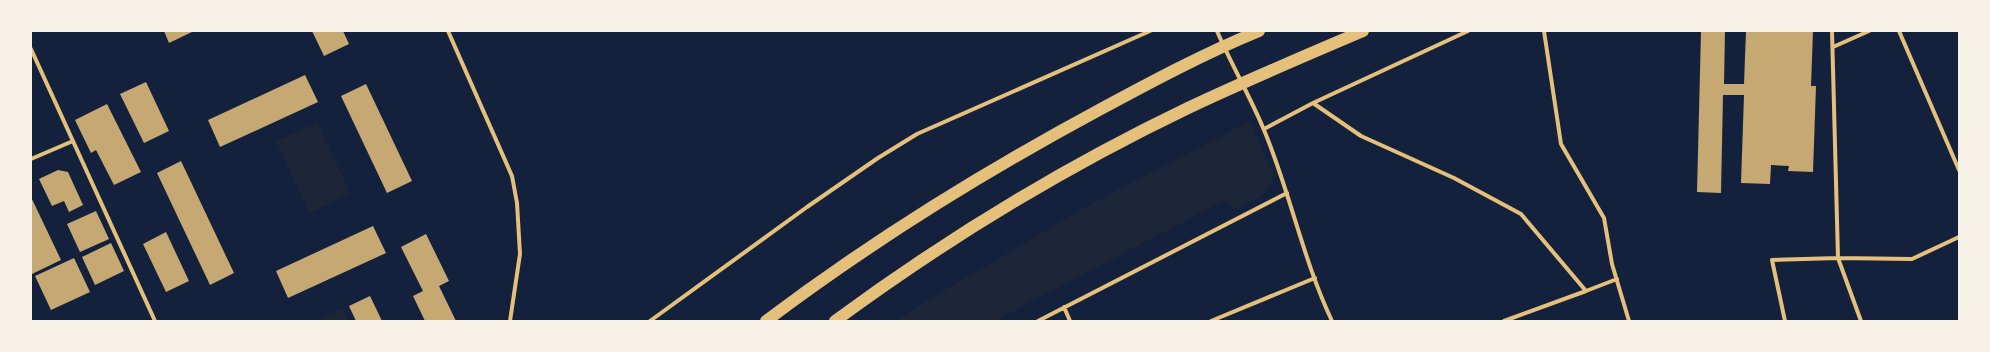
<svg xmlns="http://www.w3.org/2000/svg" width="1990" height="352" font-family="Ubuntu,sans-serif">
  <style>
    .green { fill: #1d2539 }
    .building { fill: #c6a872 }
    .lines { fill: none; stroke-linecap: round; stroke-linejoin: round }
    .minor { stroke: #e5c07b; stroke-width: 4 }
    .motorway { stroke: #e5c07b; stroke-width: 12 }
  </style>
  <rect width="100%" height="100%" fill="#14213d"/>
  <path class="green" d="M 1250,121 L 1274,177 L 1264,194 L 1238,209 L 1223,201 L 994,321 L 896,321 L 915,308 L 1085,207 Z
    M 317,123 L 351,194 L 310,213 L 276,141 Z
    M 342,308 L 349,321 L 316,321 L 316,320 Z"/>
  <path class="building" d="M 164,31 L 194,31 L 169,43 Z
    M 312,31 L 343,31 L 349,44 L 324,56 Z
    M 1701,31 L 1725,31 L 1724,84 L 1744,84 L 1746,31 L 1813,31 L 1811,86 L 1816,86 L 1813,172 L 1788,171 L 1789,166 L 1771,165 L 1770,184 L 1741,183 L 1744,95 L 1723,95 L 1721,193 L 1697,192 Z
    M 305,75 L 318,102 L 220,147 L 208,120 Z
    M 146,82 L 169,131 L 144,143 L 120,94 Z
    M 366,84 L 412,181 L 387,193 L 341,96 Z
    M 107,104 L 141,172 L 114,185 L 96,150 L 91,153 L 75,120 Z
    M 181,161 L 234,273 L 210,285 L 157,173 Z
    M 58,170 L 68,172 L 83,205 L 69,212 L 64,201 L 52,206 L 39,179 Z
    M 31,197 L 61,260 L 32,274 L 31,273 Z
    M 96,211 L 109,239 L 80,252 L 67,224 Z
    M 373,226 L 386,253 L 288,298 L 276,271 Z
    M 166,232 L 189,281 L 166,292 L 143,244 Z
    M 426,234 L 449,281 L 439,286 L 456,321 L 425,321 L 413,296 L 423,291 L 401,247 Z
    M 111,243 L 124,271 L 95,285 L 82,257 Z
    M 74,258 L 90,292 L 51,310 L 35,276 Z
    M 370,296 L 382,321 L 356,321 L 349,306 Z"/>
  <g class="lines">
    <path class="minor" d="M 448,31 L 512,176 L 517,203 L 520,254 L 510,321
      M 1217,31 C 1231,64 1250,96 1264,130 C 1290,192 1303,260 1332,321
      M 1544,31 L 1561,144 L 1604,218 L 1612,264 L 1629,321
      M 1899,31 L 1959,170
      M 1833,47 L 1869,31
      M 31,49 L 155,321
      M 1313,103 L 1361,136 L 1454,178 L 1521,214 L 1586,291 L 1617,279
      M 1264,129 L 1313,103 L 1468,31
      M 31,159 L 73,141
      M 1064,307 L 1070,321
      M 650,321 L 807,207 L 878,158 L 917,134 L 1150,31
      M 1038,321 L 1287,193
      M 1211,321 L 1315,278
      M 1504,321 L 1586,291
      M 1785,321 L 1772,260 L 1838,258 L 1832,31
      M 1861,321 L 1838,258 L 1912,259 L 1959,237"/>
    <path class="motorway" d="M 766,321 C 872,241 982,173 1099,110 C 1151,82 1203,54 1259,31
      M 835,321 C 945,240 1065,167 1188,108 C 1245,81 1304,56 1363,31"/>
  </g>
  <rect width="1990" height="352" fill="none" stroke="#f6f1e7" stroke-width="64"/>
</svg>
